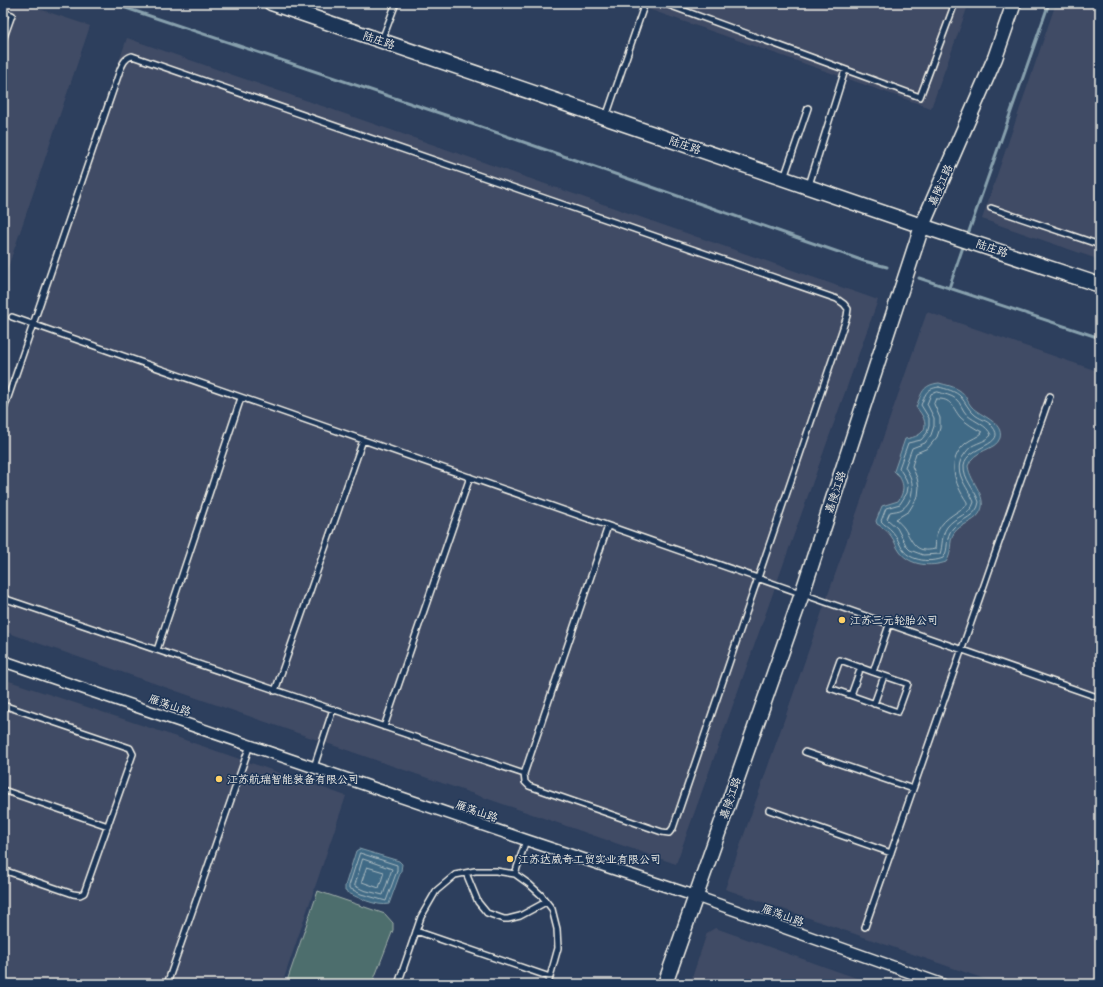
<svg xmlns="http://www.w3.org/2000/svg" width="1103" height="987" font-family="Kalam,'LXGW WenKai TC',sans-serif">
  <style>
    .built { fill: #404b65 }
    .green { fill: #4e6e6d; stroke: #a1b0aa }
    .water { fill: #3f6a86; stroke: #87a0ad }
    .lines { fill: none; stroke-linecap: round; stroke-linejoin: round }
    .shore { stroke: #acbbc1; stroke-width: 1 }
    .stream { stroke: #87a0ad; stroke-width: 3 }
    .lane-casing { stroke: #f4f1e8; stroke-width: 8 }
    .street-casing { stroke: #f4f1e8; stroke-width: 13 }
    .secondary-casing { stroke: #f4f1e8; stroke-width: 17 }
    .lane { stroke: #1d3557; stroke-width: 5 }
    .street { stroke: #1d3557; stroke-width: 10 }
    .secondary { stroke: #1d3557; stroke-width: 14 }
    .poi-dot { fill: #ffd166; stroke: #1d3557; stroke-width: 1.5 }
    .labels { text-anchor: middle; stroke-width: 3; stroke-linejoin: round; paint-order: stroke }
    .street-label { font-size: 11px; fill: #f4f1e8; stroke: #1d3557 }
    .poi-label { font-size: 11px; fill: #f4f1e8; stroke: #1d3557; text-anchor: start }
  </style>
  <rect width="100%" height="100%" fill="#2d3f5d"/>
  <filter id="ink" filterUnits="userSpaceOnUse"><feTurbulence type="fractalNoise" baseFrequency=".025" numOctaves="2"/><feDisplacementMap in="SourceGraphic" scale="8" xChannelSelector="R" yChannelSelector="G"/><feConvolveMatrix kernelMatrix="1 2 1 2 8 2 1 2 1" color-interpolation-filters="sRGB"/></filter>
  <g filter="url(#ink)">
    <path class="built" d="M 3,3 L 21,3 L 90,26 L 3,282 Z
      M 631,3 L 969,3 L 931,108 Z
      M 1056,3 L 1100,3 L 1100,260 L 982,219 Z
      M 127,38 L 878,300 L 676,864 L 3,631 L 3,401 Z
      M 927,312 L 1100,372 L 1100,984 L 999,984 L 725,889 Z
      M 3,679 L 159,731 L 346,796 L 282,984 L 3,984 Z
      M 715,928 L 721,930 L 873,984 L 690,984 L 707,933 Z"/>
    <path class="green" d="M 318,891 L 385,914 L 393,923 L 393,930 L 372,984 L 286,984 Z"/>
    <path class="water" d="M 939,383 C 946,385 953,386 959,390 C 966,394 967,402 972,407 C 980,416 1004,422 1000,438 C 996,451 973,449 968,466 C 970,483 990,498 979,514 C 973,523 960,524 954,533 C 948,542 953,553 946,562 C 931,567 910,566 900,552 C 896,547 895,541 891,536 C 888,531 882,527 877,524 L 876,521 L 882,506 L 898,501 C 906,490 904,480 894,471 L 905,439 C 927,436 931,424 916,407 C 922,393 922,385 939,383 Z
      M 359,849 L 399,861 L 402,864 L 401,871 L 389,904 C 378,907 355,897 345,891 L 345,886 L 356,851 Z"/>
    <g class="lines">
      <path class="shore" d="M 939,387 C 946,389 956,391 961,397 C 966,403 968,409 974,414 C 979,419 987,420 992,426 C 1009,446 967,445 964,465 C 963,479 975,489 979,502 C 977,517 962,518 953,528 C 944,538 950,549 943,558 C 931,563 911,561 903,550 C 899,544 897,536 892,531 C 889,527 884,525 881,521 L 886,508 L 900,504 L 907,493 L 908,487 L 906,479 L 899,468 L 908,443 L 921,440 L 927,433 L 929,426 L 929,418 L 921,405 C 926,394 925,389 939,387 Z
        M 938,392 C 944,394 951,395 956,399 C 961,403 962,410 967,415 C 975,422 987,425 991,435 C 987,441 979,442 972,446 C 969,448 966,452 964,455 C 951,471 968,487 974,502 C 971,515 955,516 947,527 C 941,536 943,545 940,554 L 923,555 L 910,550 L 907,547 L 897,528 L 887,519 L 890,512 C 894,511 899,511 902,509 C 912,503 914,488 911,479 C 910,475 907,471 905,467 L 912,448 L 925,443 L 931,435 L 934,426 L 934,418 L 927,404 L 931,394 Z
        M 936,399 C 952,398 952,407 960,417 C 966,423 974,428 982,432 L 982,433 C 978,437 971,439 966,443 C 946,460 954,483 967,502 L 967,505 C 954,515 941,519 936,536 C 935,540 936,545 935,549 C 915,554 913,542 904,528 C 902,525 898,522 896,519 L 909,511 L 918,496 L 919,487 L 917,478 L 912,466 L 916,453 L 928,448 L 937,437 L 940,428 L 940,418 L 934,404 Z
        M 360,853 L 397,865 L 397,871 L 386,901 L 361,894 L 349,888 L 349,886 Z
        M 363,859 L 392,869 L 383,895 L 363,890 L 355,886 Z
        M 367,867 L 384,872 L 379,888 L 362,882 Z"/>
      <path class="stream" d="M 111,3 L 472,124 L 864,261 L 887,267
        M 967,237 L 1049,3
        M 919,278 L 1100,338
        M 949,288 L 964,244"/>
      <defs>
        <path id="lane" d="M 663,3 L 920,97 L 955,3
          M 3,12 L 12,15 L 3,40
          M 382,40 L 396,3
          M 606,117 L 645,3
          M 784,178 L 808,108
          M 809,185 L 845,70
          M 991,208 L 1100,245
          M 12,317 L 1100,698
          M 3,412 L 120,70 C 123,63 125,58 132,56 L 837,299 L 844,304 L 848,309 L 847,316 L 673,828 L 669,833 L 662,832 L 529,786 L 525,782 L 524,774 L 608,526
          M 3,598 L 524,774
          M 157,650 L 241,398
          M 873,672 L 908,684 L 898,712 L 830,688 L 840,660 L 873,672 L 889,625
          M 275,691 L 363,440
          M 851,695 L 861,667
          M 874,704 L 884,676
          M 3,705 L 130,748 L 133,754 L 84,893 L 80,895 L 73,894 L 3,870
          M 384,727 L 470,477
          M 805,752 L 913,789
          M 314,767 L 333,709
          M 3,790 L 108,826
          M 769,810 L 891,853
          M 466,873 L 478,902 L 487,913 L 504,919 L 508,919 L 520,916 L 546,902
          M 515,874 L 526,840
          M 865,927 L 1050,396
          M 416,931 L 550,977
          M 167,984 L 250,745
          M 398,984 L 421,917 L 436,891 L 455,875 L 475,871 L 496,871 L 515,874 L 529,884 L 541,895 L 552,909 L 557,929 L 558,948 L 548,984"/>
        <path id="street" d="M 3,661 L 526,840 L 695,896 L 942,984"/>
        <path id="secondary" d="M 271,3 L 922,226 L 1100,285
          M 665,984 L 802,594 L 922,226 L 995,58 L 1014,3"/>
      </defs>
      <use href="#lane" class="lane-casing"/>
      <use href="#street" class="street-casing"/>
      <use href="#secondary" class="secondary-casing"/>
      <use href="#lane" class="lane"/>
      <use href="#street" class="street"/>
      <use href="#secondary" class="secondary"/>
    </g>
  </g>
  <g class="poi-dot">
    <circle cx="842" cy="620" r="4"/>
    <circle cx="219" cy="779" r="4"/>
    <circle cx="510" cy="859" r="4"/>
  </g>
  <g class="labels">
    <g class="street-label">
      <text transform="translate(379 40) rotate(19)" y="4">陆庄路</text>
      <text transform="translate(685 145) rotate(19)" y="4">陆庄路</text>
      <text transform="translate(940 185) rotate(-66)" y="4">嘉陵江路</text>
      <text transform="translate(992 248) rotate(19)" y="4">陆庄路</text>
      <text transform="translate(835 492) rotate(-72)" y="4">嘉陵江路</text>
      <text transform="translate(170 705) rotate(19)" y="4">雁荡山路</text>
      <text transform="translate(730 798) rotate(-71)" y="4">嘉陵江路</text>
      <text transform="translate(477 811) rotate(19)" y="4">雁荡山路</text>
      <text transform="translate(783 915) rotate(20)" y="4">雁荡山路</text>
    </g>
    <g class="poi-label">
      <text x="850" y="624">江苏三元轮胎公司</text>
      <text x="227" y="783">江苏航瑞智能装备有限公司</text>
      <text x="518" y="863">江苏达威奇工贸实业有限公司</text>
    </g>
  </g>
  <rect width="1103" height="987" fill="none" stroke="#1d3557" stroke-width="16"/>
  <rect x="8" y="8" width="1087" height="971" fill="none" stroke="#f4f1e8" stroke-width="1.5" filter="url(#ink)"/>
</svg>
